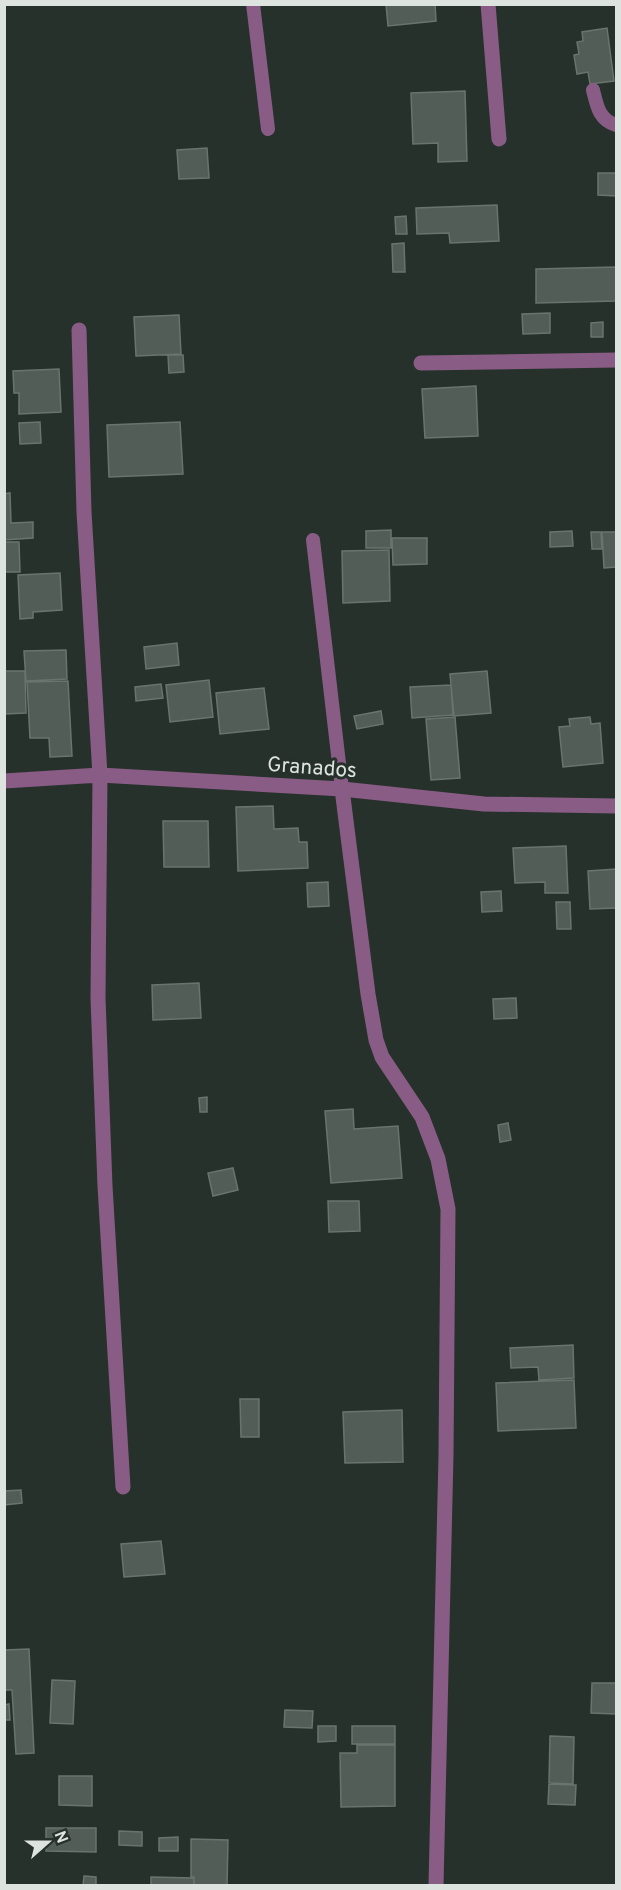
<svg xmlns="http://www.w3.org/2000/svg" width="621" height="1890" font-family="Overpass,sans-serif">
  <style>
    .building { fill: #525d57; stroke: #68746d; stroke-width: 1.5 }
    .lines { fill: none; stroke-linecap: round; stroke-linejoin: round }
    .service { stroke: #895c85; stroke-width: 14 }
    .minor { stroke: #895c85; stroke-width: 15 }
    .labels { text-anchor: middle; stroke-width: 6; stroke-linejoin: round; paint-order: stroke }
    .street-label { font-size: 21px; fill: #dde3df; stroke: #27312b }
  </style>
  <rect width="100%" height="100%" fill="#27312b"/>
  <path class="building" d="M 386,4 L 435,4 L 436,21 L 388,26 Z
    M 607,28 L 614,81 L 590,84 L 588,72 L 577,74 L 574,55 L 579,54 L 577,42 L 583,41 L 582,32 Z
    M 465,91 L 467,161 L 438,162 L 438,143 L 413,144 L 411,93 Z
    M 207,148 L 209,178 L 179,179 L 177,150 Z
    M 598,173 L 616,173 L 616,196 L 598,195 Z
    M 497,205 L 499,241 L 450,243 L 449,233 L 417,234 L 416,208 Z
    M 406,216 L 407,234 L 396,234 L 395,217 Z
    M 404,243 L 405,272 L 393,272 L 392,244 Z
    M 616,267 L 616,301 L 536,303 L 536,269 Z
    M 550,313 L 550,333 L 523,334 L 522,314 Z
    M 179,315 L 181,354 L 136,356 L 134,317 Z
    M 603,322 L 603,337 L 591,337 L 591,323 Z
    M 168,355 L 183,355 L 184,372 L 169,373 Z
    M 59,369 L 61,412 L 19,414 L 19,393 L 14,393 L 13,371 Z
    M 476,386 L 478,436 L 425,438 L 422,389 Z
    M 40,422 L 41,443 L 20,444 L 19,423 Z
    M 180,422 L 183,474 L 109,477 L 107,425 Z
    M 10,493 L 11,523 L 33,522 L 33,538 L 4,540 L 4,494 Z
    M 391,530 L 391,548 L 366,548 L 366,531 Z
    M 572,531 L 573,546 L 550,547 L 550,532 Z
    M 591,532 L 601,532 L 602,549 L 592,549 Z
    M 602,532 L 616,532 L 616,567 L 604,568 Z
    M 392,538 L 427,538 L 427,564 L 393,565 Z
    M 4,542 L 19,542 L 20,572 L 4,572 Z
    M 389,550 L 390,601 L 343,603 L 342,551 Z
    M 60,573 L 62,610 L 33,612 L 33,618 L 20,619 L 18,575 Z
    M 177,643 L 179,665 L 146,669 L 144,647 Z
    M 66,650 L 67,679 L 26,681 L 24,651 Z
    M 4,671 L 25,671 L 26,713 L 4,714 Z
    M 487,671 L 491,713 L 454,716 L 450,674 Z
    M 209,680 L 213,717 L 170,722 L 166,685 Z
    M 68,681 L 72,756 L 50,757 L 49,738 L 30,738 L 27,682 Z
    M 161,684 L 163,698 L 136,701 L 135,687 Z
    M 451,685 L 453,715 L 412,718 L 410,687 Z
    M 264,688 L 269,729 L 220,734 L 216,693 Z
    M 381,711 L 383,724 L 357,729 L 354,716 Z
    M 455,717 L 460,778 L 431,780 L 426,719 Z
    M 590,717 L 591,724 L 600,723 L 603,763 L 563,767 L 559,727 L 570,726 L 569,719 Z
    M 273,806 L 274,829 L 298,828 L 299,842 L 307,842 L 308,868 L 238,871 L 236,807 Z
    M 163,821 L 208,821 L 209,867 L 164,867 Z
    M 566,846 L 568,893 L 545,893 L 545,882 L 515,883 L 513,848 Z
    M 616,869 L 616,908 L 590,909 L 588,871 Z
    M 328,882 L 329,906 L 308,907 L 307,883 Z
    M 501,891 L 502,911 L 482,912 L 481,892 Z
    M 556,902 L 570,902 L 571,929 L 557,929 Z
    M 199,983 L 201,1018 L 153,1020 L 152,985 Z
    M 516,998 L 517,1018 L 494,1019 L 493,999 Z
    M 207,1097 L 207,1112 L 200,1112 L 199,1098 Z
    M 353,1109 L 354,1129 L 398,1126 L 402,1178 L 331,1183 L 325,1111 Z
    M 508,1123 L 511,1140 L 500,1142 L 498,1125 Z
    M 233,1168 L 238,1190 L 213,1196 L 208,1173 Z
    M 328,1201 L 359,1201 L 360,1231 L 329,1232 Z
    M 573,1345 L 574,1378 L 539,1380 L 538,1367 L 511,1368 L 510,1348 Z
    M 574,1380 L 576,1428 L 498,1431 L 496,1383 Z
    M 240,1399 L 259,1399 L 259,1437 L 241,1437 Z
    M 402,1410 L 403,1462 L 345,1463 L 343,1412 Z
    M 21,1490 L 22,1503 L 4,1505 L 4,1491 Z
    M 161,1541 L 165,1574 L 124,1577 L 121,1544 Z
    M 29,1649 L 34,1753 L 16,1754 L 12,1690 L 4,1690 L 4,1650 Z
    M 52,1680 L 75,1681 L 73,1724 L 50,1723 Z
    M 592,1683 L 616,1683 L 616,1714 L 591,1713 Z
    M 9,1704 L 10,1720 L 4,1720 L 4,1705 Z
    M 285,1710 L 313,1711 L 312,1728 L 284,1727 Z
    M 318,1726 L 336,1726 L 336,1741 L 318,1742 Z
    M 352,1726 L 395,1726 L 395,1744 L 352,1744 Z
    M 550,1736 L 574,1737 L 573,1784 L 549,1783 Z
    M 357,1745 L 395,1745 L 395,1806 L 341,1807 L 340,1753 L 357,1753 Z
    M 59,1776 L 92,1776 L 92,1806 L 59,1805 Z
    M 549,1784 L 576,1785 L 575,1805 L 548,1804 Z
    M 46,1828 L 96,1828 L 96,1852 L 46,1851 Z
    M 119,1831 L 142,1832 L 142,1846 L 119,1845 Z
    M 178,1837 L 178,1851 L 159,1851 L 159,1838 Z
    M 191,1839 L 228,1840 L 227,1886 L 194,1886 L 194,1877 L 191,1877 Z
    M 84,1876 L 96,1877 L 96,1886 L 83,1886 Z
    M 151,1877 L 194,1878 L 194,1886 L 151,1886 Z"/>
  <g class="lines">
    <path class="service" d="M 253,4 L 268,129
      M 593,90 C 597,106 599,120 616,125
      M 313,540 L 342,789"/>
    <path class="minor" d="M 488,4 L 499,139
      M 79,330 L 84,512 L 100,775 L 98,998 L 105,1186 L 123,1487
      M 421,363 L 616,360
      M 4,781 L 100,775 L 342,789 L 484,804 L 616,806
      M 342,789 L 368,994 L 376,1040 L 382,1057 L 422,1117 L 438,1159 L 448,1209 L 446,1455 L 436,1886"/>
  </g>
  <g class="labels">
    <g class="street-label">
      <text transform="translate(312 767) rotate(4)" y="7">Granados</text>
    </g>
  </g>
  <rect width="621" height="1890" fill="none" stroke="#dde3df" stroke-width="12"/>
  <g transform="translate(48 1842) rotate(69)" stroke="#27312b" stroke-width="4.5" paint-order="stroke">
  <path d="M0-4.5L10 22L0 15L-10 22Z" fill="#dde3df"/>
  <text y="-9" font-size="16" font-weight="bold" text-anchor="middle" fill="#dde3df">N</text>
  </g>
</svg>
